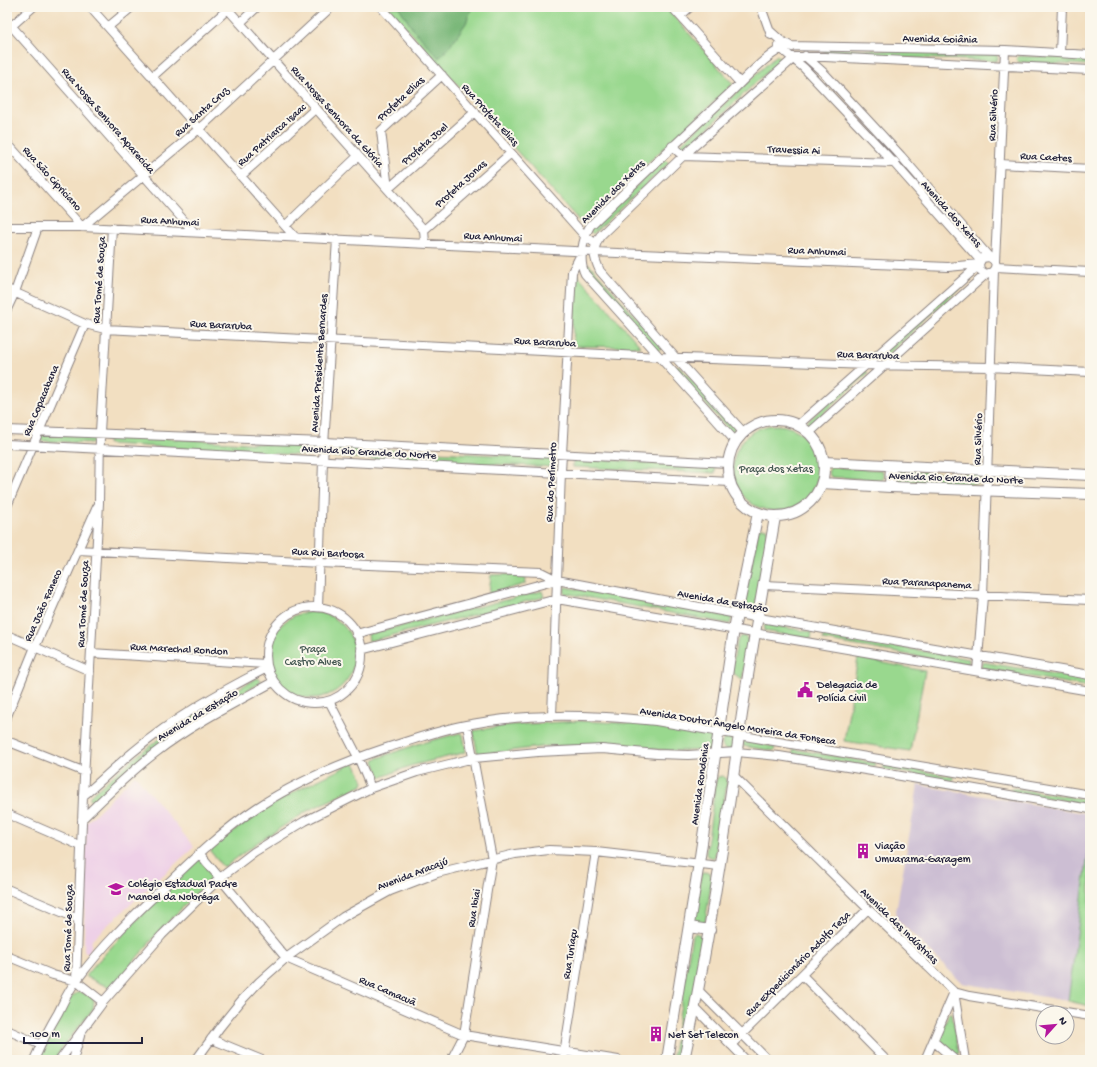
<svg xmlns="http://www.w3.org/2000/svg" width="1097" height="1067" font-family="'Gochi Hand',sans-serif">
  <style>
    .built { fill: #eed0e7 }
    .industrial { fill: #ccbed3 }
    .green { fill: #99d88e; stroke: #5e7d64 }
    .forest { fill: #7ab879; stroke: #4e6d5a }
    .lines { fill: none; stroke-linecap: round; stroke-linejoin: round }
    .minor-casing { stroke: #8a807e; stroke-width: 10 }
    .major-casing { stroke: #8a807e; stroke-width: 12 }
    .minor { stroke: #fff; stroke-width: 8 }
    .major { stroke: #fff; stroke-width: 10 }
    .labels { text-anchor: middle; stroke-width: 4; stroke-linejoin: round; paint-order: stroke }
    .street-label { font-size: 11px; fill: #22223b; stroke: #fbf7ec }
    .park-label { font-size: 11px; fill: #465954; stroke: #fbf7ec }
    .poi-label { font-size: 11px; fill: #22223b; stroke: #fbf7ec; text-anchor: start }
  </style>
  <rect width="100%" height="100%" fill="#fbf7ec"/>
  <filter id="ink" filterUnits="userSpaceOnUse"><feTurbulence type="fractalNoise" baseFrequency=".025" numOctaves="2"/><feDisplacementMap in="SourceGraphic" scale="8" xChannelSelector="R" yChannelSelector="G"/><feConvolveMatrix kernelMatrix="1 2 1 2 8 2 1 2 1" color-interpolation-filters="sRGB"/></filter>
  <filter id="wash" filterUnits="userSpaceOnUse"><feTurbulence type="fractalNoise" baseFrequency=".012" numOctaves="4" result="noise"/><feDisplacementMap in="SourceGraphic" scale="16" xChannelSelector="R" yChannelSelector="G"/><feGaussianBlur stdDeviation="0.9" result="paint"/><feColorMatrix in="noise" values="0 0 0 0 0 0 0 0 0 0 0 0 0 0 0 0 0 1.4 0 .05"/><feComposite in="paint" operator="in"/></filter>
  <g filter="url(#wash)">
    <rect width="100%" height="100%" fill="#f2dfc1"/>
    <path class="built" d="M 135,775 L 194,847 L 100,932 L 92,940 L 90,952 L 87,953 L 85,952 L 84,949 L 86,823 Z"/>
    <path class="industrial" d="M 918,785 L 1090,814 L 1090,839 L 1068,1001 L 962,983 L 895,917 Z"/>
    <path class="green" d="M 388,7 L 666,7 L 733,84 L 582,224 Z
      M 827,48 L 996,54 L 998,59 L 995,61 L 827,55 L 824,52 L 824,49 Z
      M 777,55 L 781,59 L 684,150 L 680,145 Z
      M 1019,56 L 1090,58 L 1090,65 L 1018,62 L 1016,59 Z
      M 665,159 L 669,163 L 593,234 L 589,230 Z
      M 589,264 L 662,347 L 658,351 L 584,267 Z
      M 576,273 L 641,347 L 573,346 Z
      M 971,274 L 973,276 L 883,359 L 880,355 Z
      M 678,365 L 735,428 L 731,432 L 674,369 Z
      M 864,369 L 868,373 L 809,426 L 806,423 Z
      M733 468a43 43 0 1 1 86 0a43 43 0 1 1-86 0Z
      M 42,434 L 93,436 L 94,441 L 93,443 L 41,441 L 40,436 Z
      M 109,435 L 315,447 L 315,456 L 108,444 Z
      M 333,447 L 556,458 L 556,467 L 332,457 Z
      M 573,458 L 716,466 L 715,473 L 573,467 Z
      M 831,467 L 882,470 L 884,476 L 882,480 L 831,477 L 828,472 Z
      M 898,471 L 978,474 L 980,482 L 978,484 L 897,480 L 895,478 L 895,474 Z
      M 761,528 L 767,529 L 768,532 L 755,607 L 752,610 L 749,610 L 745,608 L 744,604 L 758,530 Z
      M 520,574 L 525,577 L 526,580 L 525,584 L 489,594 L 491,575 Z
      M 565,587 L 732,617 L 730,624 L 564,593 Z
      M 542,591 L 544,597 L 369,641 L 368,634 Z
      M269 655a43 43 0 1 1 86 0a43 43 0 1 1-86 0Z
      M 765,624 L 812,632 L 811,639 L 764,631 Z
      M 824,634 L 969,659 L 968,665 L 823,640 Z
      M 745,636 L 749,642 L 742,680 L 731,671 L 738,639 L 740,637 Z
      M 858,658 L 925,671 L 910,751 L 844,741 Z
      M 982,662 L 1090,680 L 1090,687 L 981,668 Z
      M 257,678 L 260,679 L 260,683 L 215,709 L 165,742 L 95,802 L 90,800 L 90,796 C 113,776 136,755 161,738 C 191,715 224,697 257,678 Z
      M 581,721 L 641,724 L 706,733 L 713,736 L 713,750 L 678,751 L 613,746 L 548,746 L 478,755 L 473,731 L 509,725 Z
      M 460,733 L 463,735 L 466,751 L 463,753 L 410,766 L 382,777 L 380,776 L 374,761 L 375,759 L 418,744 Z
      M722 744a6 6 0 1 1 12 0a6 6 0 1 1-12 0Z
      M 744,741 L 775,747 L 774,751 L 743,746 Z
      M 793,749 L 875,763 L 874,767 L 793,754 Z
      M 353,763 L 356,765 L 364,782 L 363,785 L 309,810 L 258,842 L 226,866 L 222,866 L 211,852 L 212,847 L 214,845 L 265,809 L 298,790 Z
      M 884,764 L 954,777 L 953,781 L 884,769 Z
      M 722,776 L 725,778 L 727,782 L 715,856 L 713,858 L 707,856 L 706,853 L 716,780 L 718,777 Z
      M 1011,788 L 1090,800 L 1090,805 L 1011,792 Z
      M 1090,839 L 1090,1006 L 1068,1001 Z
      M 199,859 L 214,876 L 161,929 L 114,985 L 108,987 L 87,977 L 86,975 L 91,969 L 154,901 Z
      M 704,872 L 710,873 L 712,878 L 705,923 L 703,925 L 693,923 L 701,874 Z
      M 696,933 L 700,935 L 703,939 L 682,1060 L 672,1060 L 692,935 Z
      M 81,992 L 92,997 L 94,1001 L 93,1009 L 64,1045 L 54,1060 L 39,1060 L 47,1040 L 71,997 L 77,993 Z
      M 949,1013 L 952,1013 L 959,1053 L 957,1055 L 939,1039 Z"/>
    <path class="forest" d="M 399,7 L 472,7 L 466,23 L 450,46 L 439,58 L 412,28 Z"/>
  </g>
  <g filter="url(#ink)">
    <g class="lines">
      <defs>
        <path id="minor" d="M 90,7 L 295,237
          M 226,7 L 424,230 L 425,243
          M 381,7 L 584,235 L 596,244
          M 672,7 L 740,83
          M 761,7 L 771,35
          M 680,16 L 690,7
          M 7,21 L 194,232
          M 240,23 L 257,7
          M 108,27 L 132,7
          M 7,30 L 33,7
          M 770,31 L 780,40 L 792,47
          M 778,46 L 804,68 L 894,163 L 980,260
          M 1060,53 L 1062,7
          M 805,56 L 824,73 L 901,156 L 989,257 C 996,260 998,266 992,272 L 986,274 L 980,270 L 979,264 L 982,258 L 989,257
          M 152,77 L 228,9
          M 7,143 L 82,227
          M 672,146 L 683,156 L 894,163 L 895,162
          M 1000,164 L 1090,169
          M 241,176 L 316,108
          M 388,189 L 381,131 L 442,75
          M 388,189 L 475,112
          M 285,226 L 358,156
          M 7,227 L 82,227 L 594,252 L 948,267 L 979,264
          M 82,227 L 199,129 L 331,7
          M 424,230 L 511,153
          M 995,262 L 1005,50
          M 996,267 L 1090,272
          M 7,289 L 85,324 L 105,329 L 660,357 L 866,365 L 990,367 L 1090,372
          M 7,309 L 15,292 L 38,227
          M 798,425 L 978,266
          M 7,430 L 325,442 L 728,463
          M 744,433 L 675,357 L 600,271 C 593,256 592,250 600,236 L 683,156 L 795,57 L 825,57 L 1090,70
          M 809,433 L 986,274
          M 736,442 L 585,274 C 578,260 583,238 590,226 C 636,181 683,137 730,93 C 744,80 771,49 789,46 L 1005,50 L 1090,55
          M 7,444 L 730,482
          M 7,506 L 85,324
          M 78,550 L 320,563 L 541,572 L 557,580
          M 764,585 L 1090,600
          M266 655a48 48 0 1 1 96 0a48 48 0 1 1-96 0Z
          M 318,607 L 323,461 L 337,239
          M 356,634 L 557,580 L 737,614 L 1090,675
          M 7,635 L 90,671
          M 361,650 L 557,599 L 1090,691
          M 91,653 L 266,664
          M 977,671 L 983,596 L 994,270
          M 329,701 L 358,757 L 371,788
          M 7,716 L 35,647 L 97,507
          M 552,716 L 561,472 L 572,272 L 581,254
          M 7,741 L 85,772
          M 734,776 L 868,909 L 954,992 L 969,996 L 1090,1016
          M 83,796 C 100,782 116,766 133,752 C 174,718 220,692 267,668
          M 7,814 L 81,846
          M 82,819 C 106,796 129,773 155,753 C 191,725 233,704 273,682
          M 199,853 L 286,958 L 464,1035 L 618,1060
          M 7,889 L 78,919
          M 7,956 L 53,975 L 76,981 L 103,1002
          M 802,975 L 886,1060
          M 76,981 L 83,796 L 99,503 L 100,432 L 112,228
          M 699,991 L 768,1060
          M 954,992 L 965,1060
          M 695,1008 L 746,1060
          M 7,1030 L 41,1045
          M 211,1039 L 262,1060
          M 933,1041 L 955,1060
          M 731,1045 L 868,909
          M 34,1060 C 41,1044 49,1028 58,1013 C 64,1001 69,989 77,980 C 102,946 132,917 163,888 C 193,859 223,830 258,807 C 298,781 341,763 386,748 C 413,740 439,730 466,725 C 529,712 593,715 656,721 L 1090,795
          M 60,1060 L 103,1002 L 162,935 L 220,878 L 254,852 L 305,821 L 371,788 L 417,772 L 474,758 L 538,752 L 602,749 L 657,754 L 688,755 L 737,752 L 779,756 L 878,772 L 1090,809
          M 73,1060 L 80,1036
          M 196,1060 L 220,1027 L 241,1001 L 259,982 L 286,958 L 343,917 L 390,891 L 437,873 L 515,854 L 549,850 L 596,852 L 719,866
          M 451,1060 L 464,1035 L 492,859 L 467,725
          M 563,1060 L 596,852
          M 925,1060 L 954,992"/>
        <path id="major" d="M728 468a48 48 0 1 1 96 0a48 48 0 1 1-96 0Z
          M 824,462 L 1090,475
          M 822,483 L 890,487 L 1090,494
          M 890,487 L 891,466
          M 689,927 L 710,930
          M 667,1060 L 699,863 L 734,629 L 758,513
          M 684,1060 C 707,952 724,844 739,735 C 749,662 763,589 775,517"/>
      </defs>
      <use href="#minor" class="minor-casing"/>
      <use href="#major" class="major-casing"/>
      <use href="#minor" class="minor"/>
      <use href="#major" class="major"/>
    </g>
  </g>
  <defs>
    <symbol id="civic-bare" viewBox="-9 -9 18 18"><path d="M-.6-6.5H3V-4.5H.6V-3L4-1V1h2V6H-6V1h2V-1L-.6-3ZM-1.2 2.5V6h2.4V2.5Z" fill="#b5179e" stroke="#fbf7ec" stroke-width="2.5" paint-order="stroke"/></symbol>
    <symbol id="building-bare" viewBox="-9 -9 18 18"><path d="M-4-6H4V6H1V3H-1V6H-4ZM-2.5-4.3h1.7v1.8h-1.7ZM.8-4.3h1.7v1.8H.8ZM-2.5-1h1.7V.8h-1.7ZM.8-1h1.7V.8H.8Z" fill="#b5179e" stroke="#fbf7ec" stroke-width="2.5" paint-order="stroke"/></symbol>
    <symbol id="school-bare" viewBox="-9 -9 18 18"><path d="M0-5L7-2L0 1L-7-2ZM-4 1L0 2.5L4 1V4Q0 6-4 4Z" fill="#b5179e" stroke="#fbf7ec" stroke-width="2.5" paint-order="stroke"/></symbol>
  </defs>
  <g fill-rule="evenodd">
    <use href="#civic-bare" x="794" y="679" width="22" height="22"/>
    <use href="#building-bare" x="852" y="840" width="22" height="22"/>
    <use href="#school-bare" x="105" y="878" width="22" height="22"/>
    <use href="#building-bare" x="645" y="1023" width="22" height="22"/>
  </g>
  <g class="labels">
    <g class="street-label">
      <text transform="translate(940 38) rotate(1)" y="4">Avenida Goiânia</text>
      <text transform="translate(400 98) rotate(-43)" y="4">Profeta Elias</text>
      <text transform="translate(201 111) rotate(-42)" y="4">Rua Santa Cruz</text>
      <text transform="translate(491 114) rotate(48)" y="4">Rua Profeta Elias</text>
      <text transform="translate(992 115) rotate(-87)" y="4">Rua Silvério</text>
      <text transform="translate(338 116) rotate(48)" y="4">Rua Nossa Senhora da Glória</text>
      <text transform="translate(109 120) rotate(49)" y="4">Rua Nossa Senhora Aparecida</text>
      <text transform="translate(271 134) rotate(-42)" y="4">Rua Patriarca Isaac</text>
      <text transform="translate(424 143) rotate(-41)" y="4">Profeta Joel</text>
      <text transform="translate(794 149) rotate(2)" y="4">Travessia Ai</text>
      <text transform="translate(1046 156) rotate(3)" y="4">Rua Caetes</text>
      <text transform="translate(53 178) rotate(48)" y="4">Rua São Cipriciano</text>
      <text transform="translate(460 183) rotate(-42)" y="4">Profeta Jonas</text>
      <text transform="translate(612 191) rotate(-45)" y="4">Avenida dos Xetas</text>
      <text transform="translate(952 213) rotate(48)" y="4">Avenida dos Xetas</text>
      <text transform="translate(170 220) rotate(3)" y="4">Rua Anhumai</text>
      <text transform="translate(493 236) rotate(3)" y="4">Rua Anhumai</text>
      <text transform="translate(817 250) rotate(2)" y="4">Rua Anhumai</text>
      <text transform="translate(98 280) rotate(-86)" y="4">Rua Tomé de Souza</text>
      <text transform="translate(221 324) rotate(3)" y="4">Rua Bararuba</text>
      <text transform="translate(545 341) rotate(3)" y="4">Rua Bararuba</text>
      <text transform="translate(868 354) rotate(2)" y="4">Rua Bararuba</text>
      <text transform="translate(318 363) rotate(-86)" y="4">Avenida Presidente Bernardes</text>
      <text transform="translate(40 400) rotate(-67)" y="4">Rua Copacabana</text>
      <text transform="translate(977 439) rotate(-88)" y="4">Rua Silvério</text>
      <text transform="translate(369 451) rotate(3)" y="4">Avenida Rio Grande do Norte</text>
      <text transform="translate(956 477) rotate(2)" y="4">Avenida Rio Grande do Norte</text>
      <text transform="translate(550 482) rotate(-87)" y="4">Rua do Perímetro</text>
      <text transform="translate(328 552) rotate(3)" y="4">Rua Rui Barbosa</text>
      <text transform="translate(927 582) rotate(3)" y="4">Rua Paranapanema</text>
      <text transform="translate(723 600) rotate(10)" y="4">Avenida da Estação</text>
      <text transform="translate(82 604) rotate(-87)" y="4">Rua Tomé de Souza</text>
      <text transform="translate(42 605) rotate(-66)" y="4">Rua João Faneco</text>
      <text transform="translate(179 648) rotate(3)" y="4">Rua Marechal Rondon</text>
      <text transform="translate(197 714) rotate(-31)" y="4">Avenida da Estação</text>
      <text transform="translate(738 725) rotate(9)" y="4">Avenida Doutor Ângelo Moreira da Fonseca</text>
      <text transform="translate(699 784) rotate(-82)" y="4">Avenida Rondônia</text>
      <text transform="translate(412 873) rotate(-21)" y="4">Avenida Aracajú</text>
      <text transform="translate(473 908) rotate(-81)" y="4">Rua Ibiai</text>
      <text transform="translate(900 925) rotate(44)" y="4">Avenida das Indústrias</text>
      <text transform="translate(67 928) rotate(-88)" y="4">Rua Tomé de Souza</text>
      <text transform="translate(569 954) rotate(-81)" y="4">Rua Turiaçu</text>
      <text transform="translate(797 963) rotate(-45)" y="4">Rua Expedicionário Adolfo Teza</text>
      <text transform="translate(388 990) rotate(23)" y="4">Rua Camacuã</text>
    </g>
    <g class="park-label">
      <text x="776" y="472">Praça dos Xetas</text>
      <text x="313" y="652">Praça<tspan x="313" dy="13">Castro Alves</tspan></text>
    </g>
    <g class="poi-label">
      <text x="817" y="688">Delegacia de<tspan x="817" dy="13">Polícia Civil</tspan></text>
      <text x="875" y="849">Viação<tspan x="875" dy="13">Umuarama-Garagem</tspan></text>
      <text x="128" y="887">Colégio Estadual Padre<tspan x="128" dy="13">Manoel da Nobréga</tspan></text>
      <text x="668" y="1038">Net Set Telecon</text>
    </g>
  </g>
  <rect width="1097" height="1067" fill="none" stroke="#fbf7ec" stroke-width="24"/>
  <g transform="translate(1055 1025) rotate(63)"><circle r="19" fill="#fbf7ec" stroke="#a4a2a5"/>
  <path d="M0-3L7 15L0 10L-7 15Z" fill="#b5179e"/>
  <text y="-6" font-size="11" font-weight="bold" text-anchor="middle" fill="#22223b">N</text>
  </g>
  <path d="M24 1037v6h118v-6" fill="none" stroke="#22223b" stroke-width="2"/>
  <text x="30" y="1037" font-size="12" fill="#22223b" stroke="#fbf7ec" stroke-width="3" paint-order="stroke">100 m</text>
</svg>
